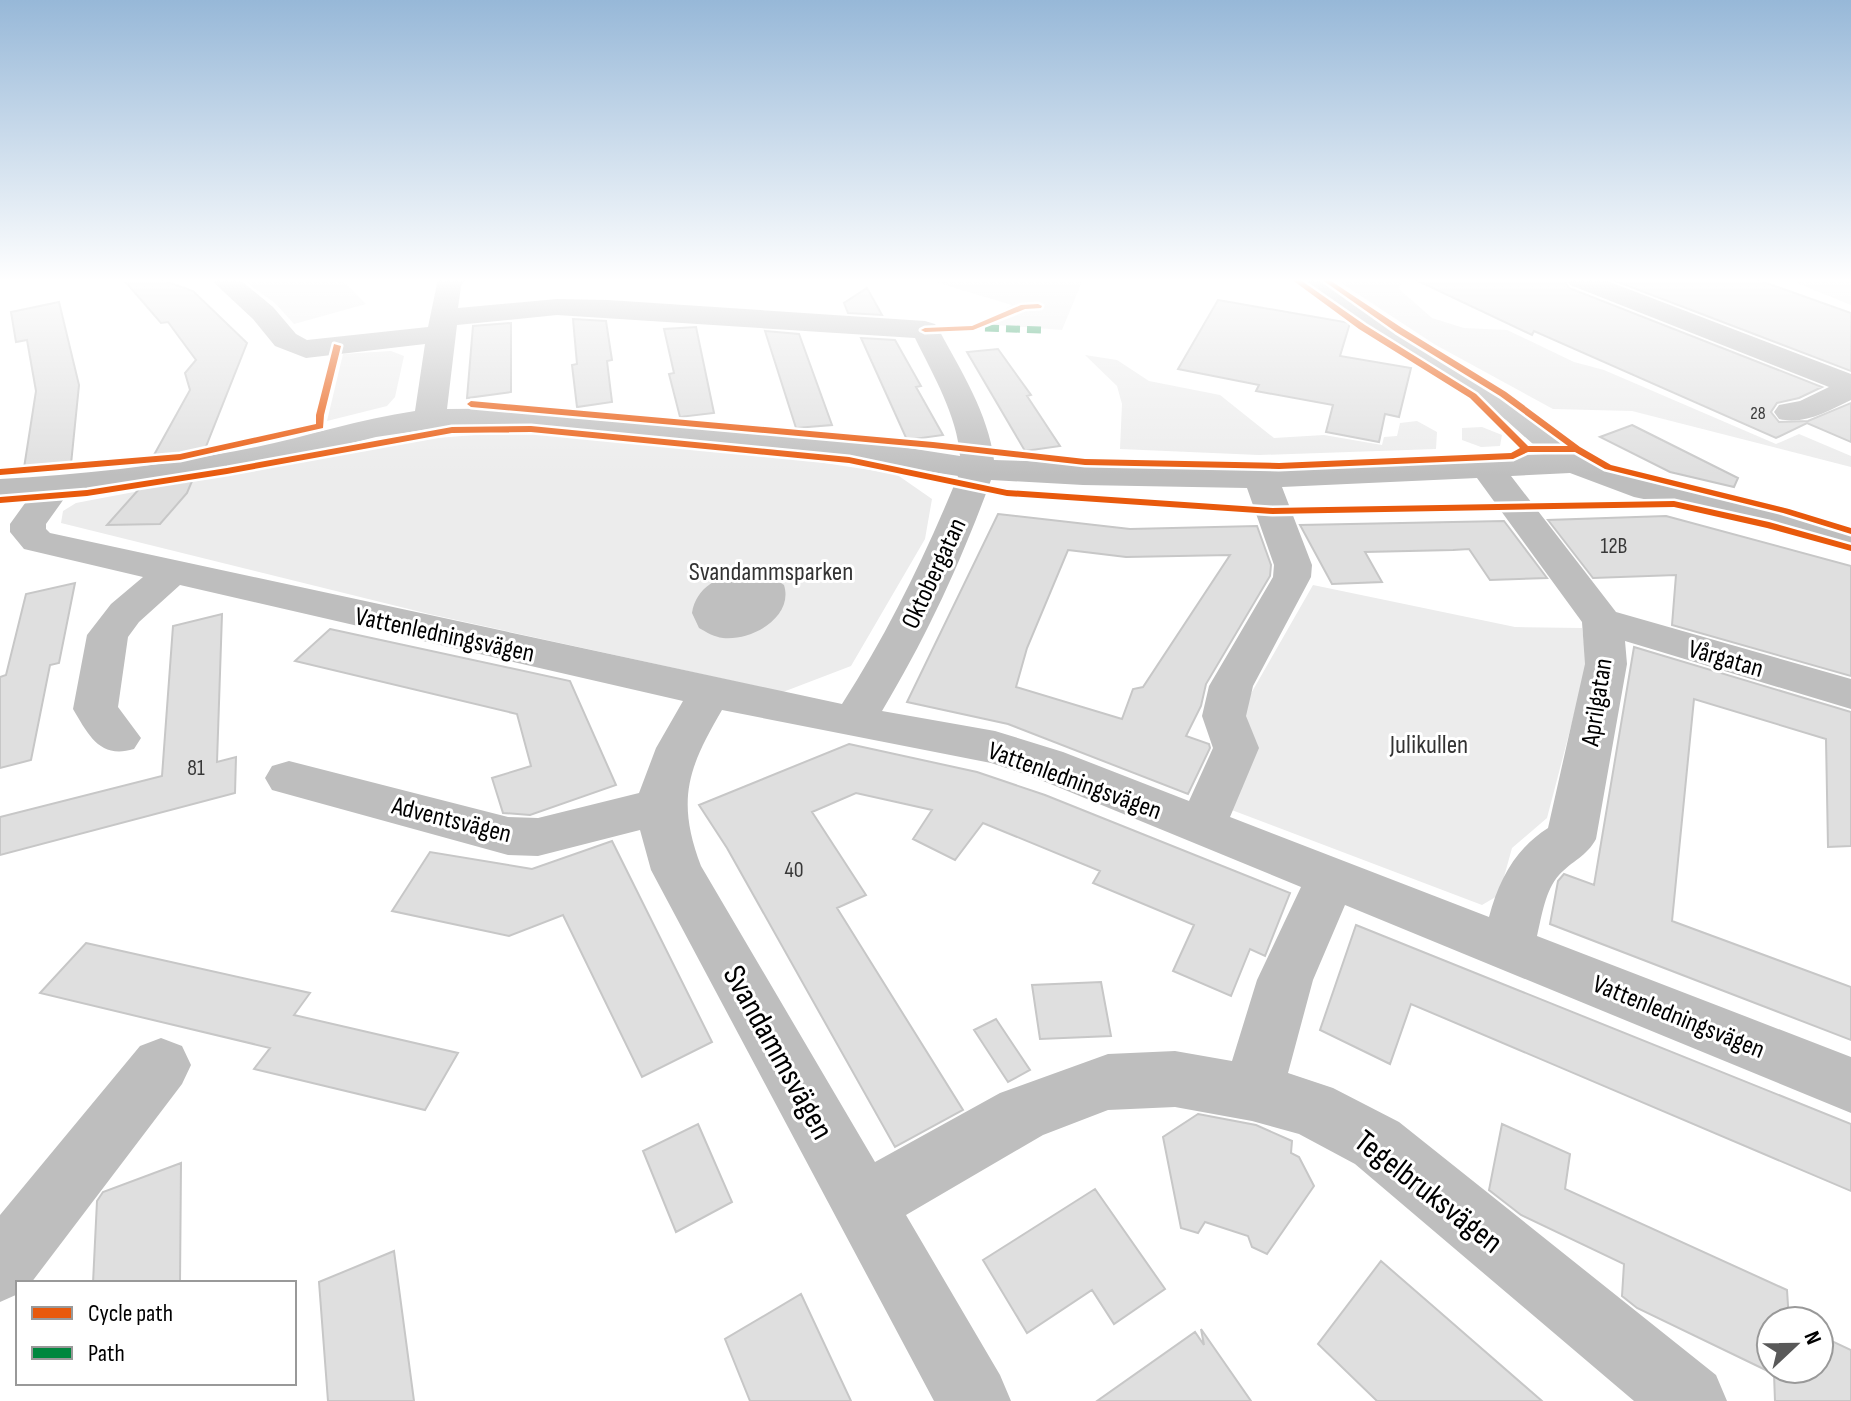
<svg xmlns="http://www.w3.org/2000/svg" width="1851" height="1401" font-family="'Sofia Sans Condensed',sans-serif">
  <style>
    .green { fill: #ececec }
    .water { fill: #bfbfbf }
    .building { fill: #dfdfdf; stroke: #c7c7c7; stroke-width: 2; fill-rule: evenodd }
    .lines { fill: none; stroke-linecap: round; stroke-linejoin: round }
    .minor { fill: #bebebe; fill-rule: evenodd }
    .quiet { stroke: #00873e; stroke-width: 7; stroke-dasharray: 14 7; stroke-linecap: butt }
    .cycleway-casing { stroke: #fff; stroke-width: 5 }
    .cycleway { fill: #e8590c; fill-rule: evenodd }
    .labels { text-anchor: middle; stroke-width: 6; stroke-linejoin: round; paint-order: stroke }
    .far-number-label { font-size: 18px; fill: #383838 }
    .number-label { font-size: 22px; fill: #383838 }
    .park-label { font-size: 26px; fill: #333; stroke: #fff }
    .street-label { font-size: 26px; fill: #000; stroke: #fff }
    .near-street-label { font-size: 32px; fill: #000; stroke: #fff }
  </style>
  <rect width="100%" height="100%" fill="#fff"/>
  <path class="green" d="M 241,279 L 341,279 L 366,304 L 294,324 L 275,303 Z
    M 925,279 L 1083,279 L 1062,330 L 981,324 L 1012,305 Z
    M 1335,279 L 1402,279 L 1399,289 L 1432,318 L 1464,328 L 1507,330 L 1574,362 L 1604,370 L 1776,444 L 1799,434 L 1851,456 L 1851,467 L 1632,411 L 1553,409 L 1434,344 Z
    M 1787,279 L 1851,279 L 1851,305 Z
    M 391,351 L 404,356 L 395,397 L 387,406 L 327,421 L 343,354 Z
    M 1085,355 L 1117,360 L 1149,381 L 1220,395 L 1274,438 L 1324,435 L 1382,445 L 1384,437 L 1397,436 L 1400,423 L 1417,421 L 1437,432 L 1436,449 L 1259,455 L 1120,449 L 1122,404 L 1117,386 Z
    M 1482,427 L 1502,435 L 1500,446 L 1481,447 L 1462,440 L 1462,428 Z
    M 543,434 L 779,456 L 896,474 L 932,499 L 925,539 L 851,666 L 783,692 L 429,614 L 61,523 L 63,511 L 76,503 L 102,498 L 413,440 L 474,435 Z
    M 1313,585 L 1515,627 L 1582,628 L 1587,665 L 1547,818 L 1512,848 L 1499,895 L 1482,905 L 1229,809 L 1241,711 Z"/>
  <path class="water" d="M 743,571 L 768,574 L 784,585 C 794,617 752,641 723,638 C 714,637 706,632 699,628 L 692,613 C 696,587 719,576 743,571 Z"/>
  <path class="building" d="M 123,279 L 159,279 L 193,291 L 247,343 L 203,454 L 166,460 L 172,454 L 154,455 L 190,390 L 185,373 L 196,360 L 168,322 L 161,323 Z
    M 1414,279 L 1563,279 L 1569,288 L 1822,387 L 1799,398 L 1777,403 L 1771,412 L 1779,422 L 1808,421 L 1851,403 L 1851,442 L 1807,423 L 1776,438 L 1534,331 L 1532,335 Z
    M 1610,279 L 1755,279 L 1851,313 L 1851,371 Z
    M 867,288 L 882,315 L 848,313 L 844,303 Z
    M 1218,300 L 1350,323 L 1340,356 L 1411,368 L 1399,417 L 1385,414 L 1379,442 L 1326,432 L 1333,405 L 1256,391 L 1259,385 L 1178,369 Z
    M 59,302 L 79,385 L 71,464 L 24,468 L 36,391 L 27,340 L 16,342 L 11,312 Z
    M 573,319 L 606,321 L 612,360 L 607,361 L 612,402 L 577,407 L 572,365 L 577,364 Z
    M 511,323 L 511,392 L 467,398 L 473,326 Z
    M 696,327 L 714,413 L 680,417 L 669,374 L 674,373 L 664,329 Z
    M 765,331 L 799,334 L 832,425 L 796,428 Z
    M 861,338 L 895,340 L 921,386 L 916,387 L 943,435 L 907,440 Z
    M 998,349 L 1031,395 L 1027,396 L 1060,446 L 1025,451 L 967,352 Z
    M 1632,425 L 1738,478 L 1734,487 L 1670,472 L 1600,437 Z
    M 192,481 L 187,493 L 160,524 L 107,525 L 140,488 Z
    M 998,514 L 1130,529 L 1257,526 L 1271,565 L 1270,576 L 1206,684 L 1201,706 L 1186,736 L 1209,744 L 1210,748 L 1188,794 L 1008,724 L 907,702 ZM 1068,550 L 1126,557 L 1230,555 L 1143,687 L 1133,689 L 1122,719 L 1016,687 L 1027,648 Z
    M 1666,516 L 1851,566 L 1851,676 L 1672,625 L 1676,575 L 1593,578 L 1548,520 Z
    M 1504,521 L 1547,578 L 1490,580 L 1469,549 L 1453,550 L 1365,552 L 1382,582 L 1332,584 L 1300,525 Z
    M 75,583 L 59,663 L 50,665 L 31,760 L 0,768 L 0,677 L 6,675 L 26,594 Z
    M 222,614 L 217,762 L 236,757 L 235,793 L 0,855 L 0,817 L 162,776 L 173,626 Z
    M 330,629 L 570,681 L 616,785 L 530,815 L 503,813 L 492,778 L 531,766 L 517,714 L 295,661 Z
    M 1634,647 L 1851,712 L 1851,846 L 1828,847 L 1826,739 L 1694,699 L 1672,921 L 1851,987 L 1851,1040 L 1550,924 L 1558,881 L 1564,874 L 1594,885 Z
    M 849,744 L 977,772 L 1045,795 L 1290,893 L 1265,956 L 1250,949 L 1231,996 L 1173,971 L 1194,925 L 1093,883 L 1100,871 L 983,823 L 955,860 L 913,839 L 932,810 L 856,793 L 812,812 L 866,895 L 837,908 L 963,1110 L 895,1147 L 727,848 L 699,805 Z
    M 612,841 L 712,1042 L 642,1077 L 563,915 L 509,936 L 392,911 L 430,852 L 532,869 Z
    M 1356,925 L 1851,1124 L 1851,1191 L 1411,1004 L 1390,1064 L 1320,1030 Z
    M 86,943 L 310,993 L 294,1015 L 458,1053 L 425,1110 L 254,1069 L 270,1048 L 40,993 Z
    M 1101,982 L 1111,1036 L 1040,1039 L 1032,985 Z
    M 996,1019 L 1030,1070 L 1008,1082 L 974,1030 Z
    M 1198,1114 L 1256,1125 L 1292,1141 L 1291,1153 L 1299,1157 L 1314,1186 L 1267,1254 L 1252,1247 L 1248,1236 L 1205,1222 L 1198,1233 L 1181,1228 L 1163,1137 Z
    M 698,1124 L 732,1202 L 676,1232 L 643,1151 Z
    M 1502,1124 L 1570,1154 L 1565,1189 L 1787,1290 L 1789,1321 L 1771,1321 L 1771,1369 L 1819,1369 L 1819,1335 L 1851,1350 L 1851,1401 L 1775,1401 L 1774,1374 L 1637,1308 L 1622,1296 L 1624,1264 L 1521,1215 L 1489,1190 Z
    M 181,1163 L 180,1283 L 93,1283 L 97,1201 L 103,1192 Z
    M 1095,1189 L 1165,1289 L 1114,1324 L 1092,1290 L 1027,1333 L 983,1260 Z
    M 394,1251 L 414,1401 L 328,1401 L 319,1282 Z
    M 1381,1261 L 1434,1307 L 1542,1401 L 1377,1401 L 1318,1344 Z
    M 801,1294 L 851,1401 L 750,1401 L 725,1339 Z
    M 1201,1329 L 1251,1401 L 1097,1401 L 1195,1332 L 1204,1345 Z"/>
  <g class="lines">
    <path class="minor" d="M 210,279 L 239,279 L 273,307 L 296,334 L 307,340 L 428,327 L 438,279 L 466,279 L 461,286 L 458,308 L 557,299 L 608,300 L 925,321 L 935,324 L 939,330 C 961,371 988,413 994,460 L 1261,468 L 1544,454 L 1506,420 L 1301,285 L 1297,279 L 1328,279 L 1528,406 L 1586,456 L 1655,481 L 1772,504 L 1851,528 L 1851,551 L 1764,524 L 1634,497 L 1570,473 L 1511,476 L 1616,612 L 1851,679 L 1851,709 L 1625,641 L 1627,664 L 1596,839 C 1587,856 1572,861 1559,875 C 1545,891 1542,915 1537,936 L 1851,1057 L 1851,1113 L 1345,905 L 1313,980 L 1288,1073 L 1333,1088 L 1399,1122 L 1716,1375 L 1727,1401 L 1634,1401 L 1355,1164 L 1299,1134 L 1252,1121 L 1175,1107 L 1108,1110 L 1043,1135 L 906,1215 L 1000,1375 L 1011,1401 L 934,1401 L 651,870 L 640,830 L 538,856 L 508,855 L 272,790 L 265,778 L 272,766 L 289,761 L 508,817 L 538,818 L 639,793 L 656,748 L 683,701 L 180,585 L 139,622 L 128,637 L 118,707 L 141,738 L 134,749 C 100,759 89,736 73,709 L 87,635 L 111,604 L 143,577 L 24,549 L 10,532 L 10,524 L 28,499 L 0,501 L 0,479 C 79,475 158,466 236,451 C 297,440 354,420 415,411 L 425,344 L 306,358 L 275,346 L 253,319 ZM 557,315 L 915,338 C 933,375 957,415 960,456 L 805,432 L 559,408 L 447,409 L 457,325 ZM 559,428 L 805,452 L 958,476 C 925,556 889,631 842,704 L 50,533 L 46,529 L 46,524 L 66,496 L 239,471 L 376,437 L 430,429 ZM 1477,478 L 1582,622 L 1585,664 L 1548,828 C 1515,849 1499,880 1489,917 L 1230,817 L 1259,748 L 1246,716 L 1253,686 L 1311,577 L 1312,565 L 1282,487 ZM 991,480 L 1083,485 L 1247,488 L 1274,565 L 1273,577 L 1209,686 L 1202,716 L 1213,748 L 1189,801 L 1063,752 L 995,731 L 882,711 C 928,634 960,564 991,480 ZM 722,710 L 991,763 L 1031,776 L 1301,887 L 1257,980 L 1232,1061 L 1175,1051 L 1108,1054 L 1000,1093 L 875,1162 L 701,866 C 676,800 688,768 722,710 Z
      M 1566,279 L 1602,279 L 1851,374 L 1851,400 C 1828,411 1805,425 1779,419 L 1774,412 L 1779,405 L 1800,401 L 1829,387 L 1570,285 Z
      M 161,1038 L 182,1046 L 191,1065 L 182,1084 L 31,1283 L 18,1283 L 18,1294 L 0,1302 L 0,1215 L 140,1046 Z"/>
    <path class="quiet" d="M 985,328 L 1041,330"/>
    <defs>
      <path id="cycleway" d="M 1291,279 L 1299,279 L 1365,325 L 1476,394 L 1528,446 L 1568,446 L 1500,396 L 1396,332 L 1321,279 L 1328,279 L 1402,328 L 1506,392 L 1580,447 L 1611,465 L 1789,509 L 1851,528 L 1851,534 L 1783,513 L 1605,469 L 1575,452 L 1528,452 L 1513,459 L 1279,469 L 1085,465 L 933,448 L 471,407 L 467,404 L 471,401 L 933,442 L 1085,459 L 1279,463 L 1511,453 L 1520,448 L 1470,398 L 1359,329 Z
        M 1038,304 L 1042,306 L 1041,308 L 1025,309 L 973,330 L 925,332 L 921,330 L 925,328 L 972,326 L 1021,305 Z
        M 334,344 L 341,346 L 324,415 L 323,428 L 180,460 L 0,475 L 0,469 L 180,454 L 316,424 L 316,415 Z
        M 531,426 L 849,457 L 1007,490 L 1272,508 L 1674,501 L 1769,522 L 1851,545 L 1851,551 L 1767,528 L 1674,507 L 1272,514 L 1007,496 L 849,463 L 531,432 L 452,433 L 227,474 L 87,496 L 0,503 L 0,497 L 87,490 L 227,468 L 452,427 Z"/>
    </defs>
    <use href="#cycleway" class="cycleway-casing"/>
    <use href="#cycleway" class="cycleway"/>
  </g>
  <linearGradient id="sky" x2="0" y2="1"><stop stop-color="#97b8d8"/><stop offset="0.59" stop-color="#fff"/><stop offset="1" stop-color="#fff" stop-opacity="0"/></linearGradient>
  <rect width="1851" height="475" fill="url(#sky)"/>
  <g class="labels">
    <g class="far-number-label">
      <text x="1758" y="419">28</text>
    </g>
    <g class="number-label">
      <text x="1614" y="553">12B</text>
      <text x="196" y="775">81</text>
      <text x="794" y="877">40</text>
    </g>
    <g class="park-label">
      <text x="771" y="580">Svandammsparken</text>
      <text x="1429" y="753">Julikullen</text>
    </g>
    <g class="street-label">
      <text transform="translate(933 573) rotate(-65)" y="9">Oktobergatan</text>
      <text transform="translate(445 634) rotate(12)" y="9">Vattenledningsvägen</text>
      <text transform="translate(1726 658) rotate(16)" y="9">Vårgatan</text>
      <text transform="translate(1596 702) rotate(-81)" y="9">Aprilgatan</text>
      <text transform="translate(1075 780) rotate(20)" y="9">Vattenledningsvägen</text>
      <text transform="translate(452 819) rotate(14)" y="9">Adventsvägen</text>
      <text transform="translate(1679 1016) rotate(22)" y="9">Vattenledningsvägen</text>
    </g>
    <g class="near-street-label">
      <text transform="translate(779 1052) rotate(61)" y="11">Svandammsvägen</text>
      <text transform="translate(1429 1191) rotate(38)" y="11">Tegelbruksvägen</text>
    </g>
  </g>
  <rect x="16" y="1281" width="280" height="104" fill="#ffffff" stroke="#999999" stroke-width="2"/>
  <rect x="32" y="1307" width="40" height="12" fill="#e8590c" stroke="#999999" stroke-width="2"/>
  <text x="88" y="1321" font-size="24" fill="#000000">Cycle path</text>
  <rect x="32" y="1347" width="40" height="12" fill="#00873e" stroke="#999999" stroke-width="2"/>
  <text x="88" y="1361" font-size="24" fill="#000000">Path</text>
  <g transform="translate(1795 1345) rotate(68)"><circle r="38" fill="#ffffff" stroke="#999999" stroke-width="2"/>
  <path d="M0-6L14 30L0 20L-14 30Z" fill="#595959"/>
  <text y="-12" font-size="22" font-weight="bold" text-anchor="middle" fill="#000000">N</text>
  </g>
</svg>
